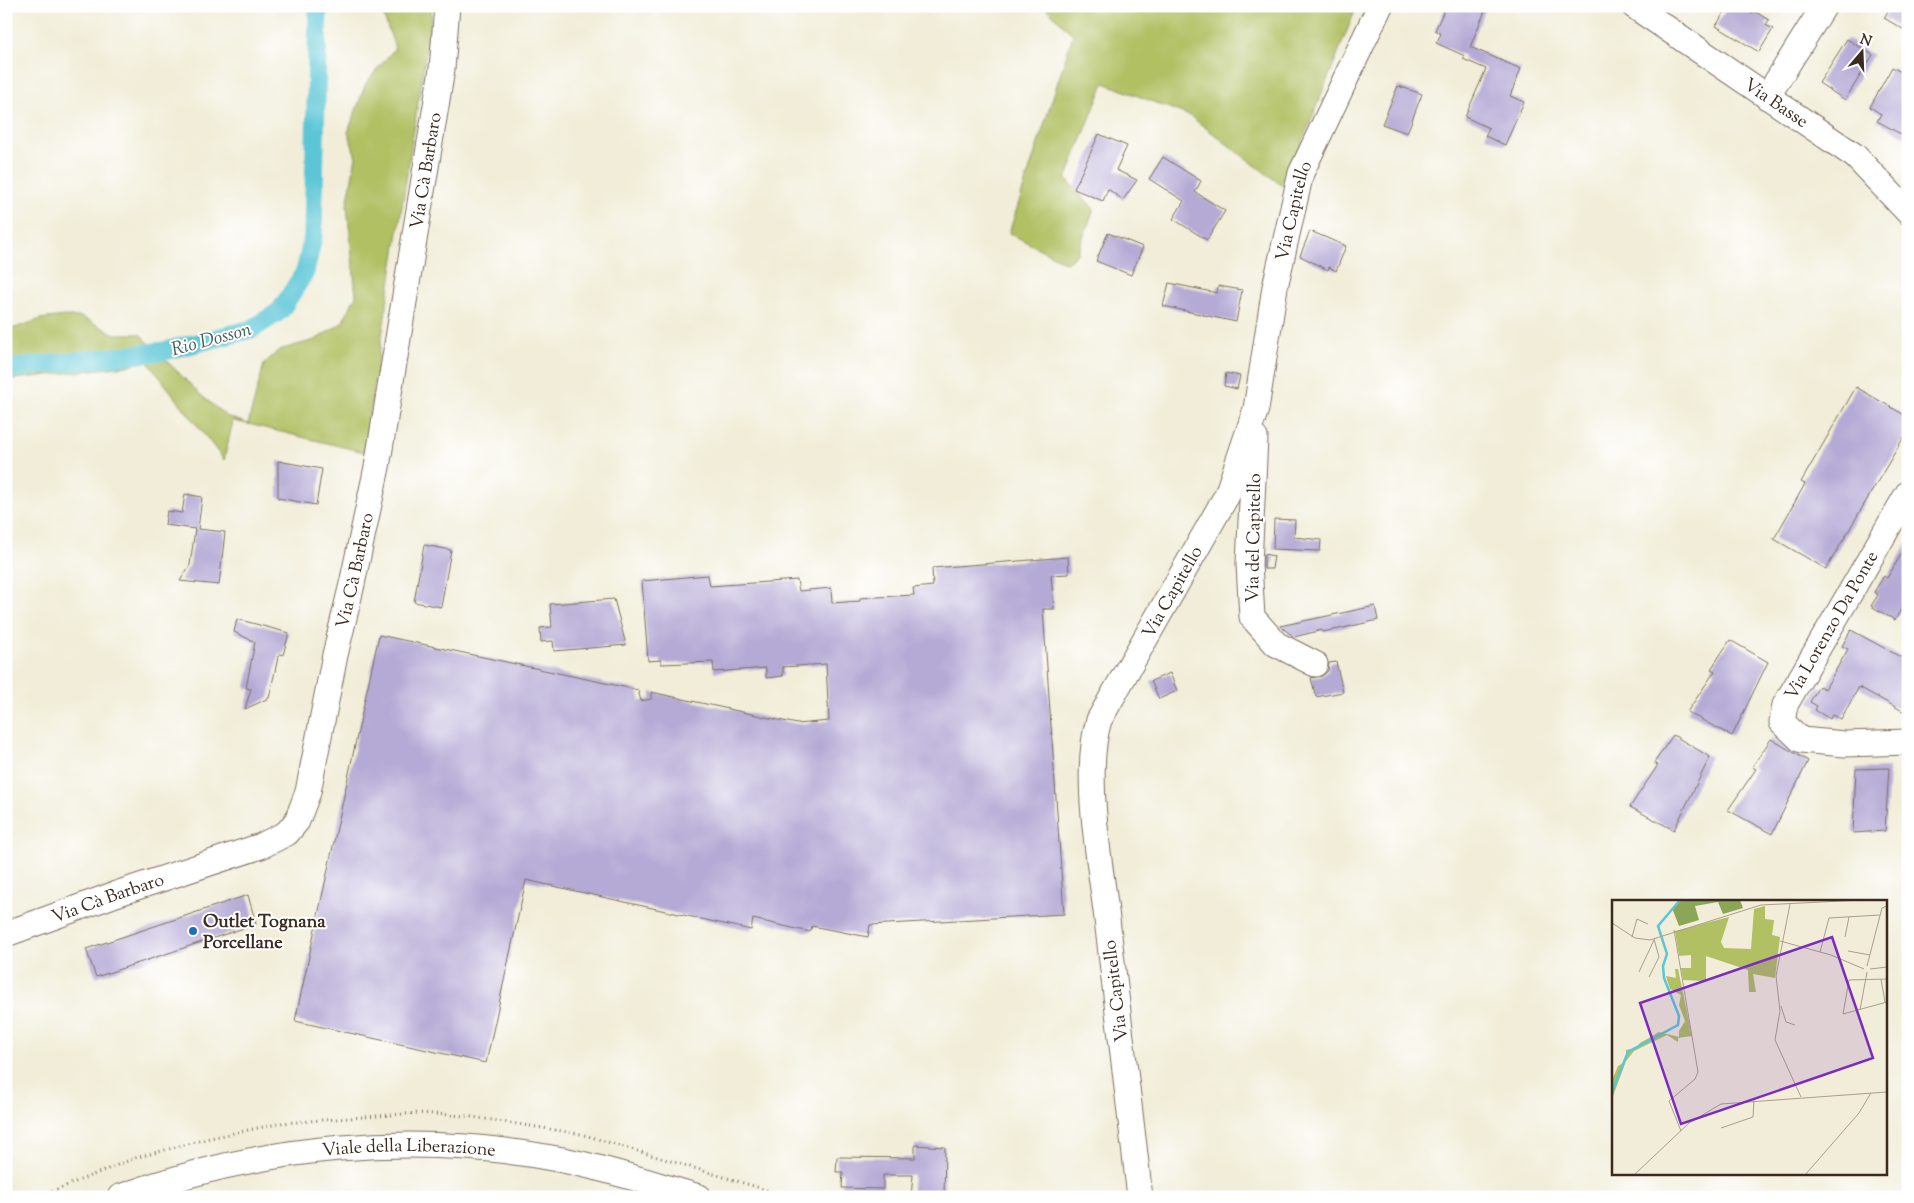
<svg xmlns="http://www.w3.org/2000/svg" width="1914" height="1203" font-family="'Sorts Mill Goudy',serif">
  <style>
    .green { fill: #b0c062; stroke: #767540 }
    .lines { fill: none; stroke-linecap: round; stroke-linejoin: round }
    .canal { stroke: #5bc6d6; stroke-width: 19 }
    .building { fill: #b5aad5 }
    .minor-casing { stroke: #7b6e5f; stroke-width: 27 }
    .path { stroke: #7b6e5f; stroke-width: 3; stroke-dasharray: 1 4; stroke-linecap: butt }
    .minor { stroke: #fff; stroke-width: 25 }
    .poi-dot { fill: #1f6fb2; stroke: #fff; stroke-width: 2 }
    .labels { text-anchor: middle; stroke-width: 4; stroke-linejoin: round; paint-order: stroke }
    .street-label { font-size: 18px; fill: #3b2a1e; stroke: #fff }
    .poi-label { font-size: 18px; font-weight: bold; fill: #3b2a1e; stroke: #fff; text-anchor: start }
    .water-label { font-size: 19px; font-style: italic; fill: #46615e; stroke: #fff }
    .inset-river { fill: none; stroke: #5bc6d6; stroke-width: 2.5 }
    .inset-road { fill: none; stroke: #a89f8e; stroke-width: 1 }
    .view { fill: #7b2cbf; fill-opacity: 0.15; stroke: #7b2cbf; stroke-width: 2.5 }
    .inset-edge { fill: none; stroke: #3b2a1e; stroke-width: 2.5 }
  </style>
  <rect width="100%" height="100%" fill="#fff"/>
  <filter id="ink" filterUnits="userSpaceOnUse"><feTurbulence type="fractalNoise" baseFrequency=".02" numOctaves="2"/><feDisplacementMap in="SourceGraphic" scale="10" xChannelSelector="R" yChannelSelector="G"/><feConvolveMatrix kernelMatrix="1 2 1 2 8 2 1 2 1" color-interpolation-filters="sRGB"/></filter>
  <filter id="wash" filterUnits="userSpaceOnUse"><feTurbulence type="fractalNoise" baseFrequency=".0096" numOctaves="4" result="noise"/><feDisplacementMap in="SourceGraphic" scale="20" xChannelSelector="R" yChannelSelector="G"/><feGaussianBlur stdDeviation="1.12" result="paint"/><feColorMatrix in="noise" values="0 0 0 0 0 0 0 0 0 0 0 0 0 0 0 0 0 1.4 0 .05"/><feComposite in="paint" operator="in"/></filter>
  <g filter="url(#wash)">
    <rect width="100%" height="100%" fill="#f1edd8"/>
    <path class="green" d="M 378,6 L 432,6 L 431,19 L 364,452 L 248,424 L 264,364 L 279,350 L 315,340 L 342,323 L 356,296 L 347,205 L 356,157 L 348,132 L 366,83 L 395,48 L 384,17 Z
      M 1044,6 L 1357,6 L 1284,187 L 1190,116 L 1104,83 L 1066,179 L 1094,209 L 1077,254 L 1067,263 L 1009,233 L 1073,35 Z
      M 64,316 L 81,317 L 115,334 L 140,334 L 201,395 L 226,416 L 248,424 L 233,421 L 224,460 L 147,361 L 126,366 L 6,380 L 6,331 L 41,319 Z"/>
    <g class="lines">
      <path class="canal" d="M 6,369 L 165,351 L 252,329 L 280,311 L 305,272 L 313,237 L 318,6"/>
    </g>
    <g id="blocks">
      <path class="building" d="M 1446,6 L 1487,6 L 1470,47 L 1521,69 L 1510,96 L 1524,102 L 1505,145 L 1485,136 L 1489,128 L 1465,117 L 1486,69 L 1463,59 L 1465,56 L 1436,43 L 1441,34 L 1435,30 Z
        M 1728,6 L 1739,6 L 1752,14 L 1754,11 L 1769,20 L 1766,25 L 1773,29 L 1759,52 L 1716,26 Z
        M 1891,6 L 1908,16 L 1908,32 L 1884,18 Z
        M 1847,39 L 1873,55 L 1845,100 L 1819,83 Z
        M 1892,67 L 1908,76 L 1908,138 L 1877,121 L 1881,114 L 1870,107 Z
        M 1398,86 L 1422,94 L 1407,133 L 1382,124 Z
        M 1099,134 L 1127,146 L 1116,170 L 1137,180 L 1123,200 L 1108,189 L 1103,201 L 1074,189 Z
        M 1163,157 L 1201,181 L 1195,192 L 1225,211 L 1207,240 L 1173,219 L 1184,201 L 1149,179 Z
        M 1310,231 L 1346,246 L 1336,271 L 1329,267 L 1328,270 L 1300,256 Z
        M 1108,233 L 1143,247 L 1131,275 L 1096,261 Z
        M 1169,283 L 1217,293 L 1218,286 L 1242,290 L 1236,322 L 1163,306 Z
        M 1226,373 L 1240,376 L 1237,389 L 1224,386 Z
        M 1856,387 L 1908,417 L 1908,430 L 1826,569 L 1774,539 L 1805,484 L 1801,482 Z
        M 278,461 L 322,469 L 316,505 L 278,498 Z
        M 185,494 L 202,497 L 198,529 L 225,532 L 219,585 L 180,581 L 190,565 L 195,529 L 165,525 L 167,511 L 182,513 Z
        M 1274,519 L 1295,520 L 1294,537 L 1321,540 L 1320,551 L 1273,549 Z
        M 1908,543 L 1908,597 L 1895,620 L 1871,606 L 1878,595 L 1874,592 L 1884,576 L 1887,578 Z
        M 424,545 L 451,550 L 441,607 L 414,602 Z
        M 1264,554 L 1274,556 L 1272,569 L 1264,569 Z
        M 1068,557 L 1069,574 L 1051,575 L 1054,609 L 1043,609 L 1064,914 L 870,925 L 868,937 L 812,926 L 810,932 L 753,919 L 751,930 L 526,880 L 486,1063 L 295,1021 L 379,635 L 638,690 L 641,701 L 651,699 L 651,692 L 797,724 L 829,721 L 826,664 L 783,667 L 783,676 L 766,678 L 766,668 L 714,672 L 713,662 L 661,664 L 661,660 L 648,661 L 642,581 L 708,575 L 710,586 L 797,580 L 799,591 L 831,588 L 832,603 L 860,601 L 860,598 L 914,595 L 913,588 L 933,586 L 932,568 Z
        M 614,599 L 626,645 L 554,651 L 553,641 L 541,642 L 540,628 L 552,627 L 550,604 Z
        M 1375,606 L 1378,620 L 1339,629 L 1322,632 L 1322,630 L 1294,637 L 1280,626 Z
        M 237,619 L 289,633 L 283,655 L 279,653 L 269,698 L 245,709 L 251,689 L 246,688 L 255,642 L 234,632 Z
        M 1851,630 L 1908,661 L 1908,714 L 1859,687 L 1841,719 L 1832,715 L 1830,719 L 1815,710 L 1817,706 L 1810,702 L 1819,686 L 1825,689 L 1848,649 L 1842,646 Z
        M 1730,640 L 1768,662 L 1732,736 L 1687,712 L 1715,671 L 1711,669 Z
        M 1336,662 L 1343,692 L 1316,697 L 1311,678 L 1322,676 L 1328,671 L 1329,663 Z
        M 1170,673 L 1177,691 L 1159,699 L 1151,681 Z
        M 1673,735 L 1710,757 L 1674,830 L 1630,807 L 1658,765 L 1654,763 Z
        M 1771,739 L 1808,761 L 1772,834 L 1728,810 L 1756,769 L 1752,767 Z
        M 1889,768 L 1885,831 L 1853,833 L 1856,769 Z
        M 248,895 L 256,924 L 96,977 L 86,949 Z
        M 915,1145 L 945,1147 L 944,1197 L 911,1197 L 913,1175 L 883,1175 L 883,1189 L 842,1188 L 843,1172 L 836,1172 L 837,1157 L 915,1158 Z"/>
    </g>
  </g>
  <g filter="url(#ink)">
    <use href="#blocks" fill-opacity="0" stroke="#7b6e5f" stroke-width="1"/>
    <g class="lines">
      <defs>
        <g id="minor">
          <path id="s1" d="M 1634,6 L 1855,156 L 1908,212"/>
          <path d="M 1767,97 L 1824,6"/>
          <path d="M 1255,438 L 1249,564 L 1252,617 L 1276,644 L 1315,664"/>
          <path d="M 1908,493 L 1785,705 L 1782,722 L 1801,740 L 1845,744 L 1908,742"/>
          <path id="s2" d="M 6,934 L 113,895 L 261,846 L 287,833 L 297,821 L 308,792 L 335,655 L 352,584 L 377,467 L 442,69 L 447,6"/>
          <path id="s3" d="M 120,1197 C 262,1145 415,1131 563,1160 C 609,1169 654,1184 699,1197"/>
          <path id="s4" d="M 1140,1197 C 1129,1102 1117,1007 1106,911 C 1099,857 1083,771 1099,720 L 1227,495 L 1256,409 L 1275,287 L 1301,173 L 1380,6"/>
        </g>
      </defs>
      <use href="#minor" class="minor-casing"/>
      <path class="path" d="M 38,1197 L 135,1158 L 210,1138 L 282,1123 L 418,1113 L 466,1116 L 581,1134 L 790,1197"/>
      <use href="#minor" class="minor"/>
    </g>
  </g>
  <circle class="poi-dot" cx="193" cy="931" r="5"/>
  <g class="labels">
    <g class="street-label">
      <text dy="6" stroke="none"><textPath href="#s1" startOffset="172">Via Basse</textPath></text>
      <text dy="6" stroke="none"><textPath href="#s2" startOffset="978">Via Cà Barbaro</textPath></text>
      <text dy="6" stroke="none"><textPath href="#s4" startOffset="1032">Via Capitello</textPath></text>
      <text transform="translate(1253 538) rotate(-89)" y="6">Via del Capitello</text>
      <text dy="6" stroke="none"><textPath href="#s2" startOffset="572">Via Cà Barbaro</textPath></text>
      <text dy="6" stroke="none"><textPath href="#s4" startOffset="628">Via Capitello</textPath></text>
      <text transform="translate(1831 625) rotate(-60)" y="6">Via Lorenzo Da Ponte</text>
      <text dy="6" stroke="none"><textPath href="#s2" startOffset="108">Via Cà Barbaro</textPath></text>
      <text transform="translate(1115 991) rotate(-97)" y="6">Via Capitello</text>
      <text dy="6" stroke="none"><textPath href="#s3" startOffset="295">Viale della Liberazione</textPath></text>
    </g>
    <g class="poi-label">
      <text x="203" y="927">Outlet Tognana<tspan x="203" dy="21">Porcellane</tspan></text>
    </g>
    <g class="water-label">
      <text transform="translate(211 338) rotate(-15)" y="7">Rio Dosson</text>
    </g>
  </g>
  <g transform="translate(1612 900)">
    <rect width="275" height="275" fill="#f1edd8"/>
    <path d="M 153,6 L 153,19 L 162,20 L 160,35 L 168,37 L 163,78 L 141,74 L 144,92 L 137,92 L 136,70 L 94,56 L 94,81 L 71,80 L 69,68 L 79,68 L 79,55 L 67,56 L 63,31 L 117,17 L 109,42 L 112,48 L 139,49 L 142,9 ZM 63,69 L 66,69 L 80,136 L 66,138 L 66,142 L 55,135 L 22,151 L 14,161 L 0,199 L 0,180 L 6,166 L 14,161 L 14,150 L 24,148 L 28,143 L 47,132 L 67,137 L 67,131 L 73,121 L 67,105 L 69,95 L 58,89 L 54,76 L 64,78 Z" fill="#b0c062"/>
    <path d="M 70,0 L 128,0 L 131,8 L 111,14 L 106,2 L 83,6 L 87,20 L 67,26 L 60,8 Z" fill="#8ca658"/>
    <path class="inset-river" d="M 0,192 L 16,152 L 66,125 L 67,116 L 52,78 L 51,66 L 55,54 L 46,26 L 68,0"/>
    <path class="inset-road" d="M 178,4 L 164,76 L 168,111 L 163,140 L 189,197M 0,23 L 23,38 L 38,40 L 149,5 L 250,0M 62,30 L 86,172 L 83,179 L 57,201 L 69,231M 20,37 L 25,19 L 36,24M 233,37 L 237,17M 168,41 L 219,55 L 252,69M 236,51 L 258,55M 208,52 L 217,18 L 268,15M 255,66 L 270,8 L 275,6M 258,69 L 275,67M 27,72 L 42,40M 37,77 L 47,57 L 42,39M 269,79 L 273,102M 275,79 L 237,80 L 231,114 L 275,102M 169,106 L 174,122 L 183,125M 248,110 L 255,72M 109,228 L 141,217 L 142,199M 22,275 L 77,223 L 109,204 L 275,192M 193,275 L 247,213 L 259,193"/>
    <path class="view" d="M 220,37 L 261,158 L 69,224 L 28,103 Z"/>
    <rect width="275" height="275" class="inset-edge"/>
  </g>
  <rect width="1914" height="1203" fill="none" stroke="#fff" stroke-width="25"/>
  <g transform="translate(1862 52) rotate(19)" stroke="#ffffff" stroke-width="4" paint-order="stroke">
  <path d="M0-4L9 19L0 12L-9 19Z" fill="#3b2a1e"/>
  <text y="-8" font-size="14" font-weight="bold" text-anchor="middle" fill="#3b2a1e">N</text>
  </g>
</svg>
